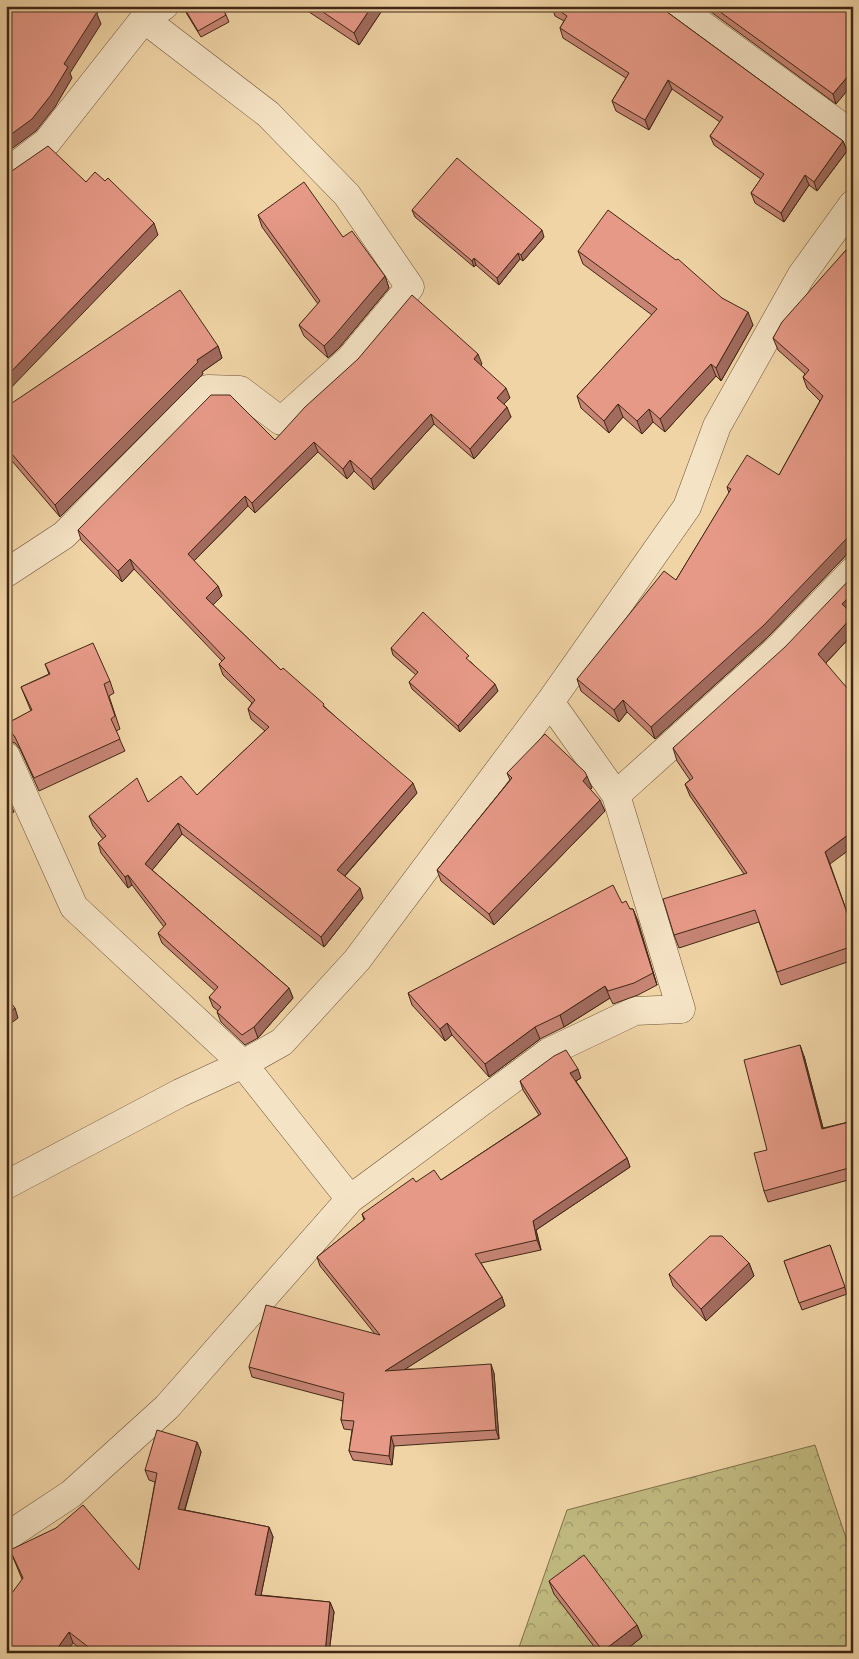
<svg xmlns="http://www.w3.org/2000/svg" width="859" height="1659" font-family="'Gentium Book Plus',serif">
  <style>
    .forest { fill: url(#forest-crowns); stroke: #81714b }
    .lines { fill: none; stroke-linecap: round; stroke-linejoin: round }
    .street-casing { stroke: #6d5239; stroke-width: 29 }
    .street { stroke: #f5e3c5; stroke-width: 28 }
    .wall { fill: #c68474; stroke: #412715 }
    .shaded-wall { fill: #a16b5e; stroke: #412715 }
    .building { fill: #e69987; stroke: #412715 }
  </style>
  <defs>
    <pattern id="forest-crowns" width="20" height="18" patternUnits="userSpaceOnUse" patternTransform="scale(1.25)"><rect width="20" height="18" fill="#c1bb81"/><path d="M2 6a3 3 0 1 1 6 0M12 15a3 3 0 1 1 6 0" fill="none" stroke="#9e9868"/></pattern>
  </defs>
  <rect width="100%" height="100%" fill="#f0d4a6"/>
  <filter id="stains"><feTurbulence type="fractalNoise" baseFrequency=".004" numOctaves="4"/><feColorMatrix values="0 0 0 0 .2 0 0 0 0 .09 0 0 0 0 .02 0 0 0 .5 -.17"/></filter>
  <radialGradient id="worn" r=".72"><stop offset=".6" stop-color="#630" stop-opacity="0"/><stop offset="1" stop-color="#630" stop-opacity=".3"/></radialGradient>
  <path class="forest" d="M 815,1445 L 853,1559 L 853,1653 L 517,1653 L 567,1510 Z"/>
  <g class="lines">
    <defs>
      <path id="street" d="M 676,6 L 853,135
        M 6,173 L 47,142 L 144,19 L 164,6
        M 6,573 L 64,535 L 208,389 L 240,390 L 281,421 L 350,359 L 410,287 L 347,195 L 268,114 L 144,19
        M 6,756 L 74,907 L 243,1064 L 350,1199
        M 616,795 L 779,648 L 853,571
        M 6,1185 L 180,1093 L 243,1064 L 282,1042 L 357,960 L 550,702 L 687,507 L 717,426 L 801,276 L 853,204
        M 6,1537 L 71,1494 L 167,1407 L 350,1199 L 549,1052 L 635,1011 L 681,1009 L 616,795 L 550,702"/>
    </defs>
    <use href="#street" class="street-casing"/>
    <use href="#street" class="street"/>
  </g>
  <path class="wall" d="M 182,6 L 221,6 L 226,15 L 229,22 L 201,37 Z
    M 300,6 L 382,6 L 383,9 L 359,45 Z
    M 550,6 L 661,6 L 663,9 L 843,141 L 847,151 L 817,191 L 809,185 L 784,222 L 755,203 L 751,193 L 761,179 L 714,145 L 710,136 L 720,122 L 672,89 L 649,130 L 616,111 L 612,101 L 626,78 L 563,38 L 560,28 L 564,21 L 555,16 L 552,7 Z
    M 703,6 L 853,6 L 836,104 Z
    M 412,210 L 544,237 L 523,261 L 520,259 L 499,285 L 476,265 L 474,267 L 415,217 Z
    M 258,215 L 343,237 L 385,276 L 389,288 L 339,348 L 328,358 L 304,336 L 299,325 L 318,304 L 262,227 Z
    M 846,250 L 853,548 L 768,637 L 655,739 L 627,712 L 619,722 L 581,691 L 577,679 L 676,580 L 729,493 L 727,487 L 779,475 L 820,401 L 807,388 L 803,377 L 805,374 L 778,350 L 773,338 Z
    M 578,251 L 722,298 L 753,325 L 721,381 L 716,376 L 665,432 L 653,422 L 642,434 L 623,417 L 609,433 L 581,408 L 577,396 L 652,315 L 583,264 Z
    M 218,346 L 222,358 L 202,372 L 203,374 L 60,517 L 6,454 L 6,407 Z
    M 482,364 L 481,365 L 510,398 L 504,404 L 511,417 L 474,459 L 434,424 L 374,490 L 354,471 L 347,479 L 318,452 L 255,513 L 248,506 L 194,561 L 218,586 L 222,596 L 213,605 L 281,670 L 326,708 L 417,793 L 345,876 L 363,898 L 324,947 L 182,834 L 152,870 L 289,988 L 293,998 L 258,1038 L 245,1045 L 221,1022 L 217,1012 L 218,1011 L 213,1007 L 209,997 L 215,991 L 162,943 L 158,933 L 164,927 L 132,885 L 128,888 L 101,853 L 98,843 L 103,839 L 93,826 L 89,816 L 148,802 L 197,795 L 265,731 L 251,719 L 248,709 L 252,703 L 223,675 L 219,664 L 222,661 L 134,569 L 122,582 L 81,540 L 78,530 L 275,440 Z
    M 851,612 L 853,614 L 853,634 L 826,663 L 830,864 L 853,929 L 853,960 L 781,985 L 759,922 L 679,948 L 674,935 L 744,874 L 690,796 L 685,784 L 690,780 L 677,761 L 673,748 Z
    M 391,648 L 471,662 L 498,691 L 460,732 L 412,689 L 409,682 L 416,675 L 393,655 Z
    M 45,664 L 110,681 L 114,693 L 109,696 L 120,729 L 116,731 L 125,751 L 39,791 L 20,749 L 15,743 L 8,741 L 6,741 L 6,724 L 31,711 L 21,687 L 49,674 Z
    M 507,773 L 592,788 L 590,789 L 605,811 L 494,925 L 441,881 L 437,870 L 510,780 Z
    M 6,793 L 14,812 L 6,816 Z
    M 6,830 L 9,838 L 6,839 Z
    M 622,903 L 630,909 L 633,909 L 657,985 L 638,995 L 613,1004 L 610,998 L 564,1027 L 540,1039 L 489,1077 L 452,1035 L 445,1041 L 412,1005 L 408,993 Z
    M 804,1056 L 823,1128 L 853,1121 L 852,1179 L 768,1202 L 764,1191 L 767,1150 Z
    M 581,1078 L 576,1081 L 627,1158 L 630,1167 L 536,1230 L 541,1250 L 481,1263 L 502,1297 L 505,1306 L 405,1369 L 494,1373 L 499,1439 L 394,1446 L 392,1465 L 353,1460 L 349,1451 L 352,1430 L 344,1429 L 341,1420 L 343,1401 L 252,1377 L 249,1367 L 375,1334 L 320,1266 L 317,1257 L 364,1220 L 362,1214 L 416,1182 L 441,1180 L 539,1115 L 523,1090 L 520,1081 Z
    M 830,1245 L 847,1294 L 802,1310 L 784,1261 Z
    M 749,1263 L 754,1276 L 706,1321 L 673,1286 L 669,1274 Z
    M 197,1442 L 201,1452 L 185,1510 L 269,1527 L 273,1537 L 261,1595 L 330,1602 L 334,1612 L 329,1653 L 86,1653 L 73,1643 L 22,1579 L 10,1550 L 139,1570 L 155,1482 L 149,1480 L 145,1470 Z
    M 549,1581 L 637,1625 L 642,1637 L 622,1653 L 599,1653 L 554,1594 Z"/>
  <path class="shaded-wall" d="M 91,6 L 99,6 L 100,9 L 97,14 L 101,24 L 70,73 L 72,78 L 55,107 L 36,131 L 6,153 L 6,138 L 64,64 Z
    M 372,6 L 382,6 L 383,9 L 359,45 L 354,33 Z
    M 853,70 L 853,84 L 836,104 L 833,94 Z
    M 668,80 L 672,89 L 649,130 L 645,120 Z
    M 843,141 L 847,151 L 817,191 L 814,182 Z
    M 805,175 L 809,185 L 784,222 L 781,213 Z
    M 154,223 L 158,235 L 6,393 L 6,377 Z
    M 542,230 L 544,237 L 523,261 L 521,255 Z
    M 518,253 L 520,259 L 499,285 L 497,278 Z
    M 474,258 L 476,265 L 474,267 L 472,261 Z
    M 385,276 L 389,288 L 339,348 L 328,358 L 324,346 Z
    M 748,312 L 753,325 L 721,381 L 716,368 Z
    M 218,346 L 222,358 L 202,372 L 203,374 L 60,517 L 55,505 L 197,360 Z
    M 478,354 L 482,364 L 477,369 L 474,359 Z
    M 711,364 L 716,376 L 665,432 L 660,419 Z
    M 506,388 L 510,398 L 500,408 L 497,398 Z
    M 618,404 L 623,417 L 609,433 L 604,421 Z
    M 507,407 L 511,417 L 474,459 L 470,449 Z
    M 649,409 L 653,422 L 642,434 L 637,421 Z
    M 431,414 L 434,424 L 374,490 L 371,479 Z
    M 314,442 L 318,452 L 255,513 L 252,503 Z
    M 350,460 L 354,471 L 347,479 L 343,469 Z
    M 245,496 L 248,506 L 191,564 L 188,554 Z
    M 853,532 L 853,548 L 768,637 L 655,739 L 651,727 Z
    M 130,559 L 134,569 L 122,582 L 118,571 Z
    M 218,586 L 222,596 L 210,608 L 206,598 Z
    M 853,593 L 853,610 L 847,617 L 842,604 Z
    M 853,616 L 853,634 L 823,666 L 818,654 Z
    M 495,684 L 498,691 L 460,732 L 458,726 Z
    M 623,700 L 627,712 L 619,722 L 614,710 Z
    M 587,776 L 592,788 L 587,792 L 583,781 Z
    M 413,783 L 417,793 L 341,880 L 337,870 Z
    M 600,800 L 605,811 L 494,925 L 489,914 Z
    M 178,823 L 182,834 L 149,874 L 145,864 Z
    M 853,831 L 853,847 L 830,864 L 825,852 Z
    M 128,875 L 132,885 L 128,888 L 125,877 Z
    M 360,888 L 363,898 L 324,947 L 321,937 Z
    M 633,909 L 638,921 L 657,985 L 653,973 Z
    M 605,986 L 610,998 L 564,1027 L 560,1015 Z
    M 289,988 L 293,998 L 258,1038 L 254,1027 Z
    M 15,1008 L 18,1018 L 6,1027 L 6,1015 Z
    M 447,1023 L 452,1035 L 445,1041 L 440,1029 Z
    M 535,1027 L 540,1039 L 489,1077 L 485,1064 Z
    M 800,1045 L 804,1056 L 826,1139 L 822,1129 Z
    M 578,1069 L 581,1078 L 574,1082 L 570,1073 Z
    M 627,1158 L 630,1167 L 536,1230 L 541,1250 L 537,1240 L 533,1221 Z
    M 749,1263 L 754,1276 L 706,1321 L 701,1309 Z
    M 502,1297 L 505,1306 L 388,1380 L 385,1371 Z
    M 491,1364 L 494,1373 L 499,1439 L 496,1430 Z
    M 391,1436 L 394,1446 L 392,1465 L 389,1456 Z
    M 197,1442 L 201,1452 L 182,1519 L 178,1509 Z
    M 269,1527 L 273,1537 L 259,1605 L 255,1595 Z
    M 330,1602 L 334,1612 L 329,1653 L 325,1653 Z
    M 637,1625 L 642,1637 L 622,1653 L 604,1653 L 603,1651 Z
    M 69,1632 L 73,1643 L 66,1653 L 54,1653 Z"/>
  <path class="building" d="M 6,6 L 91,6 L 90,8 L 97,12 L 64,64 L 68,67 L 51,95 L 32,119 L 6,138 Z
    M 183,6 L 221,6 L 226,15 L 198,31 Z
    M 314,6 L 372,6 L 354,33 Z
    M 552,6 L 661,6 L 663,9 L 843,141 L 814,182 L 805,175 L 781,213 L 751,193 L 764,174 L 710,136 L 723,117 L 668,80 L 645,120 L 612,101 L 629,73 L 560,28 L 567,16 Z
    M 712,6 L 853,6 L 853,70 L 833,94 Z
    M 48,146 L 86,182 L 95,172 L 105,181 L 108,178 L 154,223 L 6,377 L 6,175 Z
    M 457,158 L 542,230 L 521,255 L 518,253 L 497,278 L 474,258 L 472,261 L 412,210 Z
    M 304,182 L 343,237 L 352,231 L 385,276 L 334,336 L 324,346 L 299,325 L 320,301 L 258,215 Z
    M 608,210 L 676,260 L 678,259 L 722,298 L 748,312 L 716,368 L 711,364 L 660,419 L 649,409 L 637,421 L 618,404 L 604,421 L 577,396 L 657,309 L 578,251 Z
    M 846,250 L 853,256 L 853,532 L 764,625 L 651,727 L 623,700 L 614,710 L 577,679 L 664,571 L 676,580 L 731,489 L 727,487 L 747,455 L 779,475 L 823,396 L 803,377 L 809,370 L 773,338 L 782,322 Z
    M 180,290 L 218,346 L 197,360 L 198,362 L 55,505 L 6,447 L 6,407 Z
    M 412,295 L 478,354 L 474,359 L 506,388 L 497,398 L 507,407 L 470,449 L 431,414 L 371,479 L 350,460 L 343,469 L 314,442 L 252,503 L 245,496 L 188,554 L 218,586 L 206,598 L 281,670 L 283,668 L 324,704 L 323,706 L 413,783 L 337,870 L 360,888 L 321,937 L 178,823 L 145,864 L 289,988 L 254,1027 L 242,1035 L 217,1012 L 221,1007 L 209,997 L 218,987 L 158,933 L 166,924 L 128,875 L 125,877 L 98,843 L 106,836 L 89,816 L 137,778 L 148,802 L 181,776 L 197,795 L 269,727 L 248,709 L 255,700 L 219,664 L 225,658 L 130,559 L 118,571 L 78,530 L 211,395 L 230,395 L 275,440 L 305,407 L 358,359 Z
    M 852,577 L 853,593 L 842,604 L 853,614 L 853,616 L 818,654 L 853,695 L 853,831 L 825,852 L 853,929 L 853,946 L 777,972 L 755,910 L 674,935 L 663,899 L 747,873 L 685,784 L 693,778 L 673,748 L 785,647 Z
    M 423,612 L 469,656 L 466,658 L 495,684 L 458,726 L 409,682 L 418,672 L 391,648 Z
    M 93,643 L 110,681 L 104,684 L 115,716 L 111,719 L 120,739 L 34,778 L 15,737 L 10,731 L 6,729 L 6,724 L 32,710 L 21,687 L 50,674 L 45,664 Z
    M 545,734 L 585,772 L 587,776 L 583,781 L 600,800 L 489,914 L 437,870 L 512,778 L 507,773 Z
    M 6,793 L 10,801 L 6,803 Z
    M 613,885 L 622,903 L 626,901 L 630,909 L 633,909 L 653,973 L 634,983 L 608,991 L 605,986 L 560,1015 L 535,1027 L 485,1064 L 447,1023 L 440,1029 L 408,993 Z
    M 6,997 L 15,1008 L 6,1015 Z
    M 800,1045 L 822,1129 L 853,1121 L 853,1182 L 849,1168 L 764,1191 L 754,1153 L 767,1150 L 744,1060 Z
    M 566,1050 L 578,1069 L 570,1073 L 627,1158 L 533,1221 L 537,1240 L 475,1254 L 502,1297 L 385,1371 L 491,1364 L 496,1430 L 391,1436 L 389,1456 L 349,1451 L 354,1421 L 341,1420 L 344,1393 L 249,1367 L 266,1305 L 380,1335 L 317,1257 L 365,1219 L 362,1214 L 413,1178 L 416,1182 L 434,1170 L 441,1180 L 541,1114 L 520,1081 L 554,1056 Z
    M 710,1236 L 722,1236 L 749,1263 L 701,1309 L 669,1274 Z
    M 830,1245 L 845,1287 L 799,1303 L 784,1261 Z
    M 157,1430 L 197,1442 L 178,1509 L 269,1527 L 255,1595 L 330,1602 L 325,1653 L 96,1653 L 69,1632 L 54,1653 L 6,1653 L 6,1601 L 23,1578 L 10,1550 L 56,1528 L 83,1505 L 139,1570 L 157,1473 L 145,1470 Z
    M 584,1555 L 637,1625 L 603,1651 L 549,1581 Z"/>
  <rect width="859" height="1659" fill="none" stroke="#f0d4a6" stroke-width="25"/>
  <rect x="8" y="8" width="844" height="1644" fill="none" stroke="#412715" stroke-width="2.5"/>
  <rect x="12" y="12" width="834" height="1634" fill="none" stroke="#412715"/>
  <rect width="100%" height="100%" filter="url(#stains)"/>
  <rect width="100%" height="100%" fill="url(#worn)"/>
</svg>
